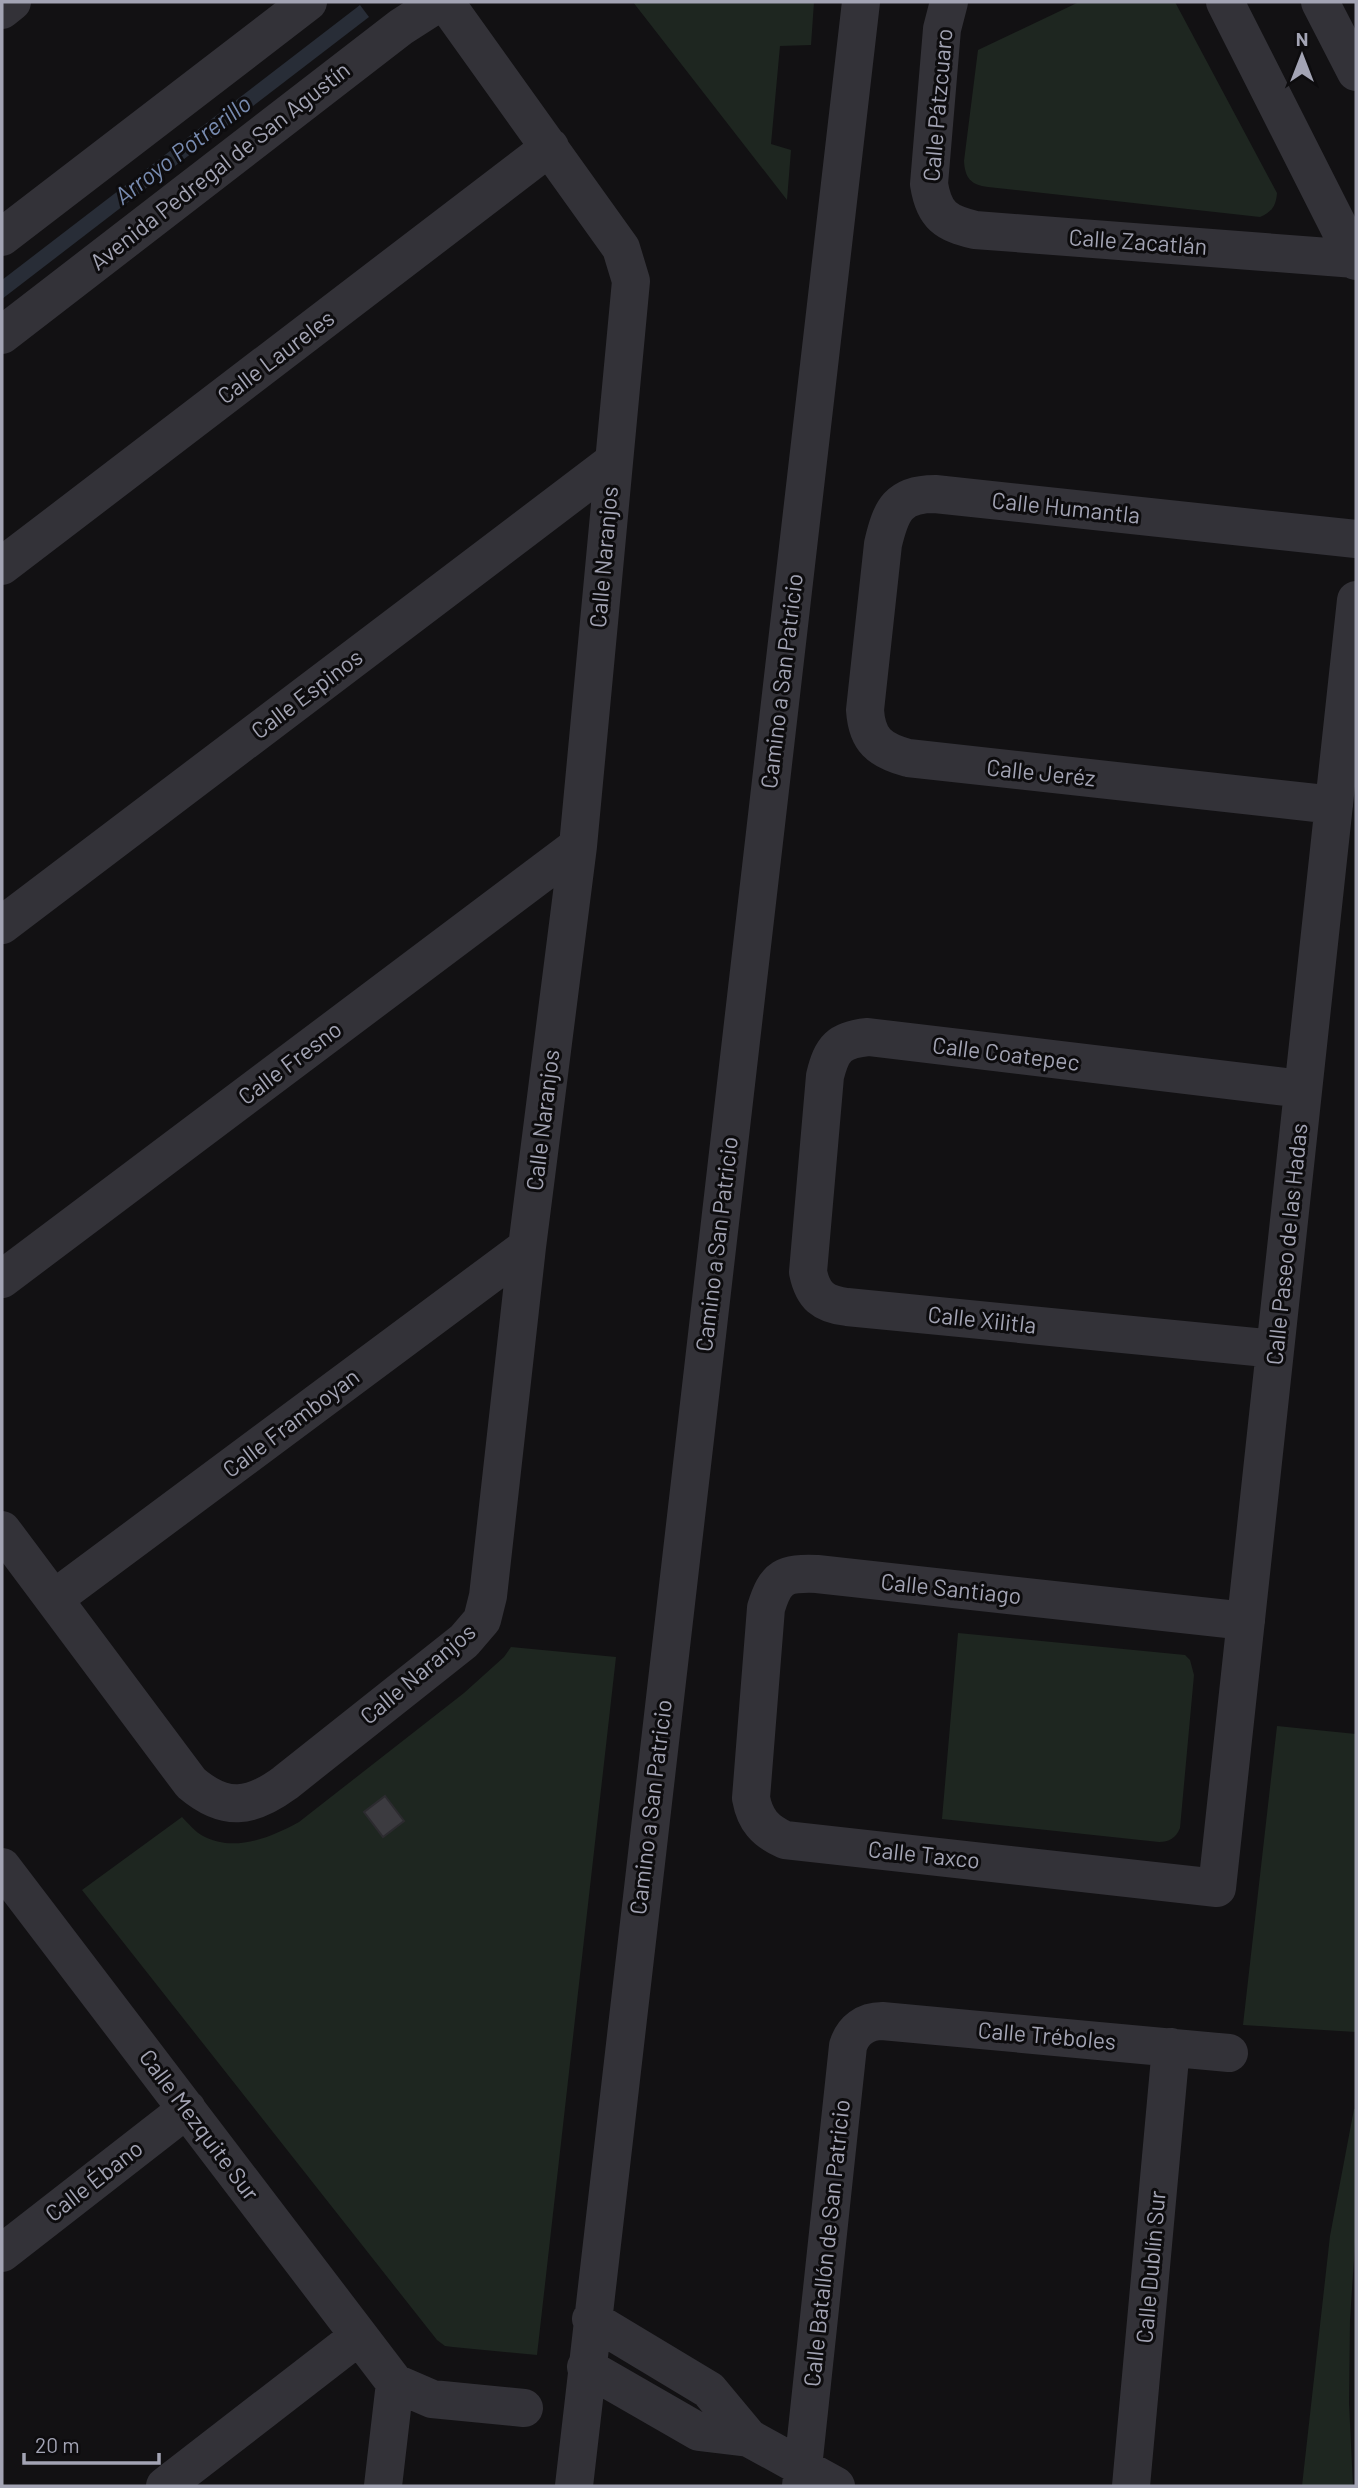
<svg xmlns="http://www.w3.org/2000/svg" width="1358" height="2488" font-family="Barlow,sans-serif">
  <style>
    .green { fill: #1e2620 }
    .water { fill: #282d37 }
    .building { fill: #3c3b40; stroke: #2c2b2f; stroke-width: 2 }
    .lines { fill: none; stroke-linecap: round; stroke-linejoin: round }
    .minor { stroke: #333238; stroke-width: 38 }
    .labels { text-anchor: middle; stroke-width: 6; stroke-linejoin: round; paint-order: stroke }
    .street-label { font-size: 23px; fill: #a3a4b4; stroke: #0d0c0e }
    .water-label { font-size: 24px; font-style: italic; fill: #788bb0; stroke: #0d0c0e }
  </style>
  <rect width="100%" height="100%" fill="#121113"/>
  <path class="green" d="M 633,2 L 814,2 L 811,45 L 780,46 L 771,144 L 791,150 L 787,200 Z
    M 1079,2 L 1175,2 L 1277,193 C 1276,206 1272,212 1260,217 L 988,187 C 971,185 965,178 964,161 L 978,50 Z
    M 958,1633 L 1185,1655 L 1190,1660 L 1194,1675 L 1180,1828 C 1176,1838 1169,1842 1159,1842 L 942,1819 Z
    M 511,1647 L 616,1657 L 537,2355 L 453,2347 L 445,2346 L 437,2340 L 82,1890 L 182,1817 C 188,1823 195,1832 203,1836 C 234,1853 272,1837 299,1822 L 464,1693 L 504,1657 Z
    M 1277,1726 L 1356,1734 L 1356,2032 L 1243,2025 Z
    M 1354,2109 L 1356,2109 L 1356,2228 L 1350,2320 L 1349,2403 L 1353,2486 L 1302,2486 L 1330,2236 Z"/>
  <path class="water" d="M 360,5 L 369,17 L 2,299 L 2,280 Z"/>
  <path class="building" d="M 385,1796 L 404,1821 L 383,1837 L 364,1812 Z"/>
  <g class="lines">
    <path class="minor" d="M 949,2 L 942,29 L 929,184 C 934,216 946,223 975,230 L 1355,259
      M 1225,2 L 1356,261
      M 1320,2 L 1356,72
      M 2,10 L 12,2
      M 2,237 L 308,2
      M 2,335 L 401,27 L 440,2
      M 2,566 L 550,147
      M 1334,805 L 908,758 C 879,750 867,740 865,710 L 883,544 C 891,510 898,494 935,494 L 1356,539
      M 2,925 L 613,462
      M 2,1279 L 578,846
      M 1275,1349 L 847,1307 C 823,1304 813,1296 808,1272 L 825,1076 C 832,1048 839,1040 868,1037 L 1303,1089
      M 2,1530 L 191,1783 C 225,1812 251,1808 285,1783 L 464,1641 L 482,1620 L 488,1596 L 527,1247 L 578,846 L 631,281 L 621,248 L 445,2
      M 55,1598 L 527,1247
      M 1246,1621 L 817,1574 C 784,1573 776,1576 766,1608 L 751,1798 C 755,1820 765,1831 785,1840 L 1217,1888 L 1356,600
      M 2,1867 L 395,2383 L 432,2399 L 524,2408
      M 2,2253 L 187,2109
      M 591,2319 L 709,2390 L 749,2438 L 836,2486
      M 586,2367 L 699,2432 L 749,2438
      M 165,2486 L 359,2336
      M 383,2486 L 395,2383
      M 574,2486 L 861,2
      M 801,2486 L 848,2046 C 853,2030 865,2021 882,2021 L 1229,2053
      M 1131,2486 L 1171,2047"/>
  </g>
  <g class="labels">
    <g class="street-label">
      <text transform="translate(938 105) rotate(-85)" y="8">Calle Pátzcuaro</text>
      <text transform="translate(220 166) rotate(-38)" y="8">Avenida Pedregal de San Agustín</text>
      <text transform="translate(1138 242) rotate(4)" y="8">Calle Zacatlán</text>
      <text transform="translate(276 357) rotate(-37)" y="8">Calle Laureles</text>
      <text transform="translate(1066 508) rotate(6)" y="8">Calle Humantla</text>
      <text transform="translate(604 557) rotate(-85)" y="8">Calle Naranjos</text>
      <text transform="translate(782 681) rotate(-83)" y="8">Camino a San Patricio</text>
      <text transform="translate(307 694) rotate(-37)" y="8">Calle Espinos</text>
      <text transform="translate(1041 773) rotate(6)" y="8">Calle Jeréz</text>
      <text transform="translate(1006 1054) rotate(7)" y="8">Calle Coatepec</text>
      <text transform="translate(290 1063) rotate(-37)" y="8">Calle Fresno</text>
      <text transform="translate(543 1120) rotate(-83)" y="8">Calle Naranjos</text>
      <text transform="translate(717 1244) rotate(-83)" y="8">Camino a San Patricio</text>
      <text transform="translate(1287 1244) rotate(-84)" y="8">Calle Paseo de las Hadas</text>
      <text transform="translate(982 1320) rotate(6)" y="8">Calle Xilitla</text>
      <text transform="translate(291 1423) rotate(-37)" y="8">Calle Framboyan</text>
      <text transform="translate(951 1589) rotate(6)" y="8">Calle Santiago</text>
      <text transform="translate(418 1674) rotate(-40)" y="8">Calle Naranjos</text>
      <text transform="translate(651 1807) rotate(-83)" y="8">Camino a San Patricio</text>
      <text transform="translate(924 1855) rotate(6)" y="8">Calle Taxco</text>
      <text transform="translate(1047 2036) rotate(5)" y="8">Calle Tréboles</text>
      <text transform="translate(199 2125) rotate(53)" y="8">Calle Mezquite Sur</text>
      <text transform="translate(94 2181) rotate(-38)" y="8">Calle Ébano</text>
      <text transform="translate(827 2243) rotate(-84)" y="8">Calle Batallón de San Patricio</text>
      <text transform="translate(1151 2267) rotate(-85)" y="8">Calle Dublín Sur</text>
    </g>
    <g class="water-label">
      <text transform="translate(183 150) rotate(-37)" y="8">Arroyo Potrerillo</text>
    </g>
  </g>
  <rect width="1358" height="2488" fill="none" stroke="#a3a4b4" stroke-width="7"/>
  <g transform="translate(1302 56)" stroke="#0d0c0e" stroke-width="5" paint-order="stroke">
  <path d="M0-5L12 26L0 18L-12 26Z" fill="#a3a4b4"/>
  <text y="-10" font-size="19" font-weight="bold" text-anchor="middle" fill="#a3a4b4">N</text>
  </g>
  <path d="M24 2453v10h135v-10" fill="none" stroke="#a3a4b4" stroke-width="3.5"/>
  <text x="35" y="2453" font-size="21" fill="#a3a4b4" stroke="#0d0c0e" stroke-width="5" paint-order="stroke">20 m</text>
</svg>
